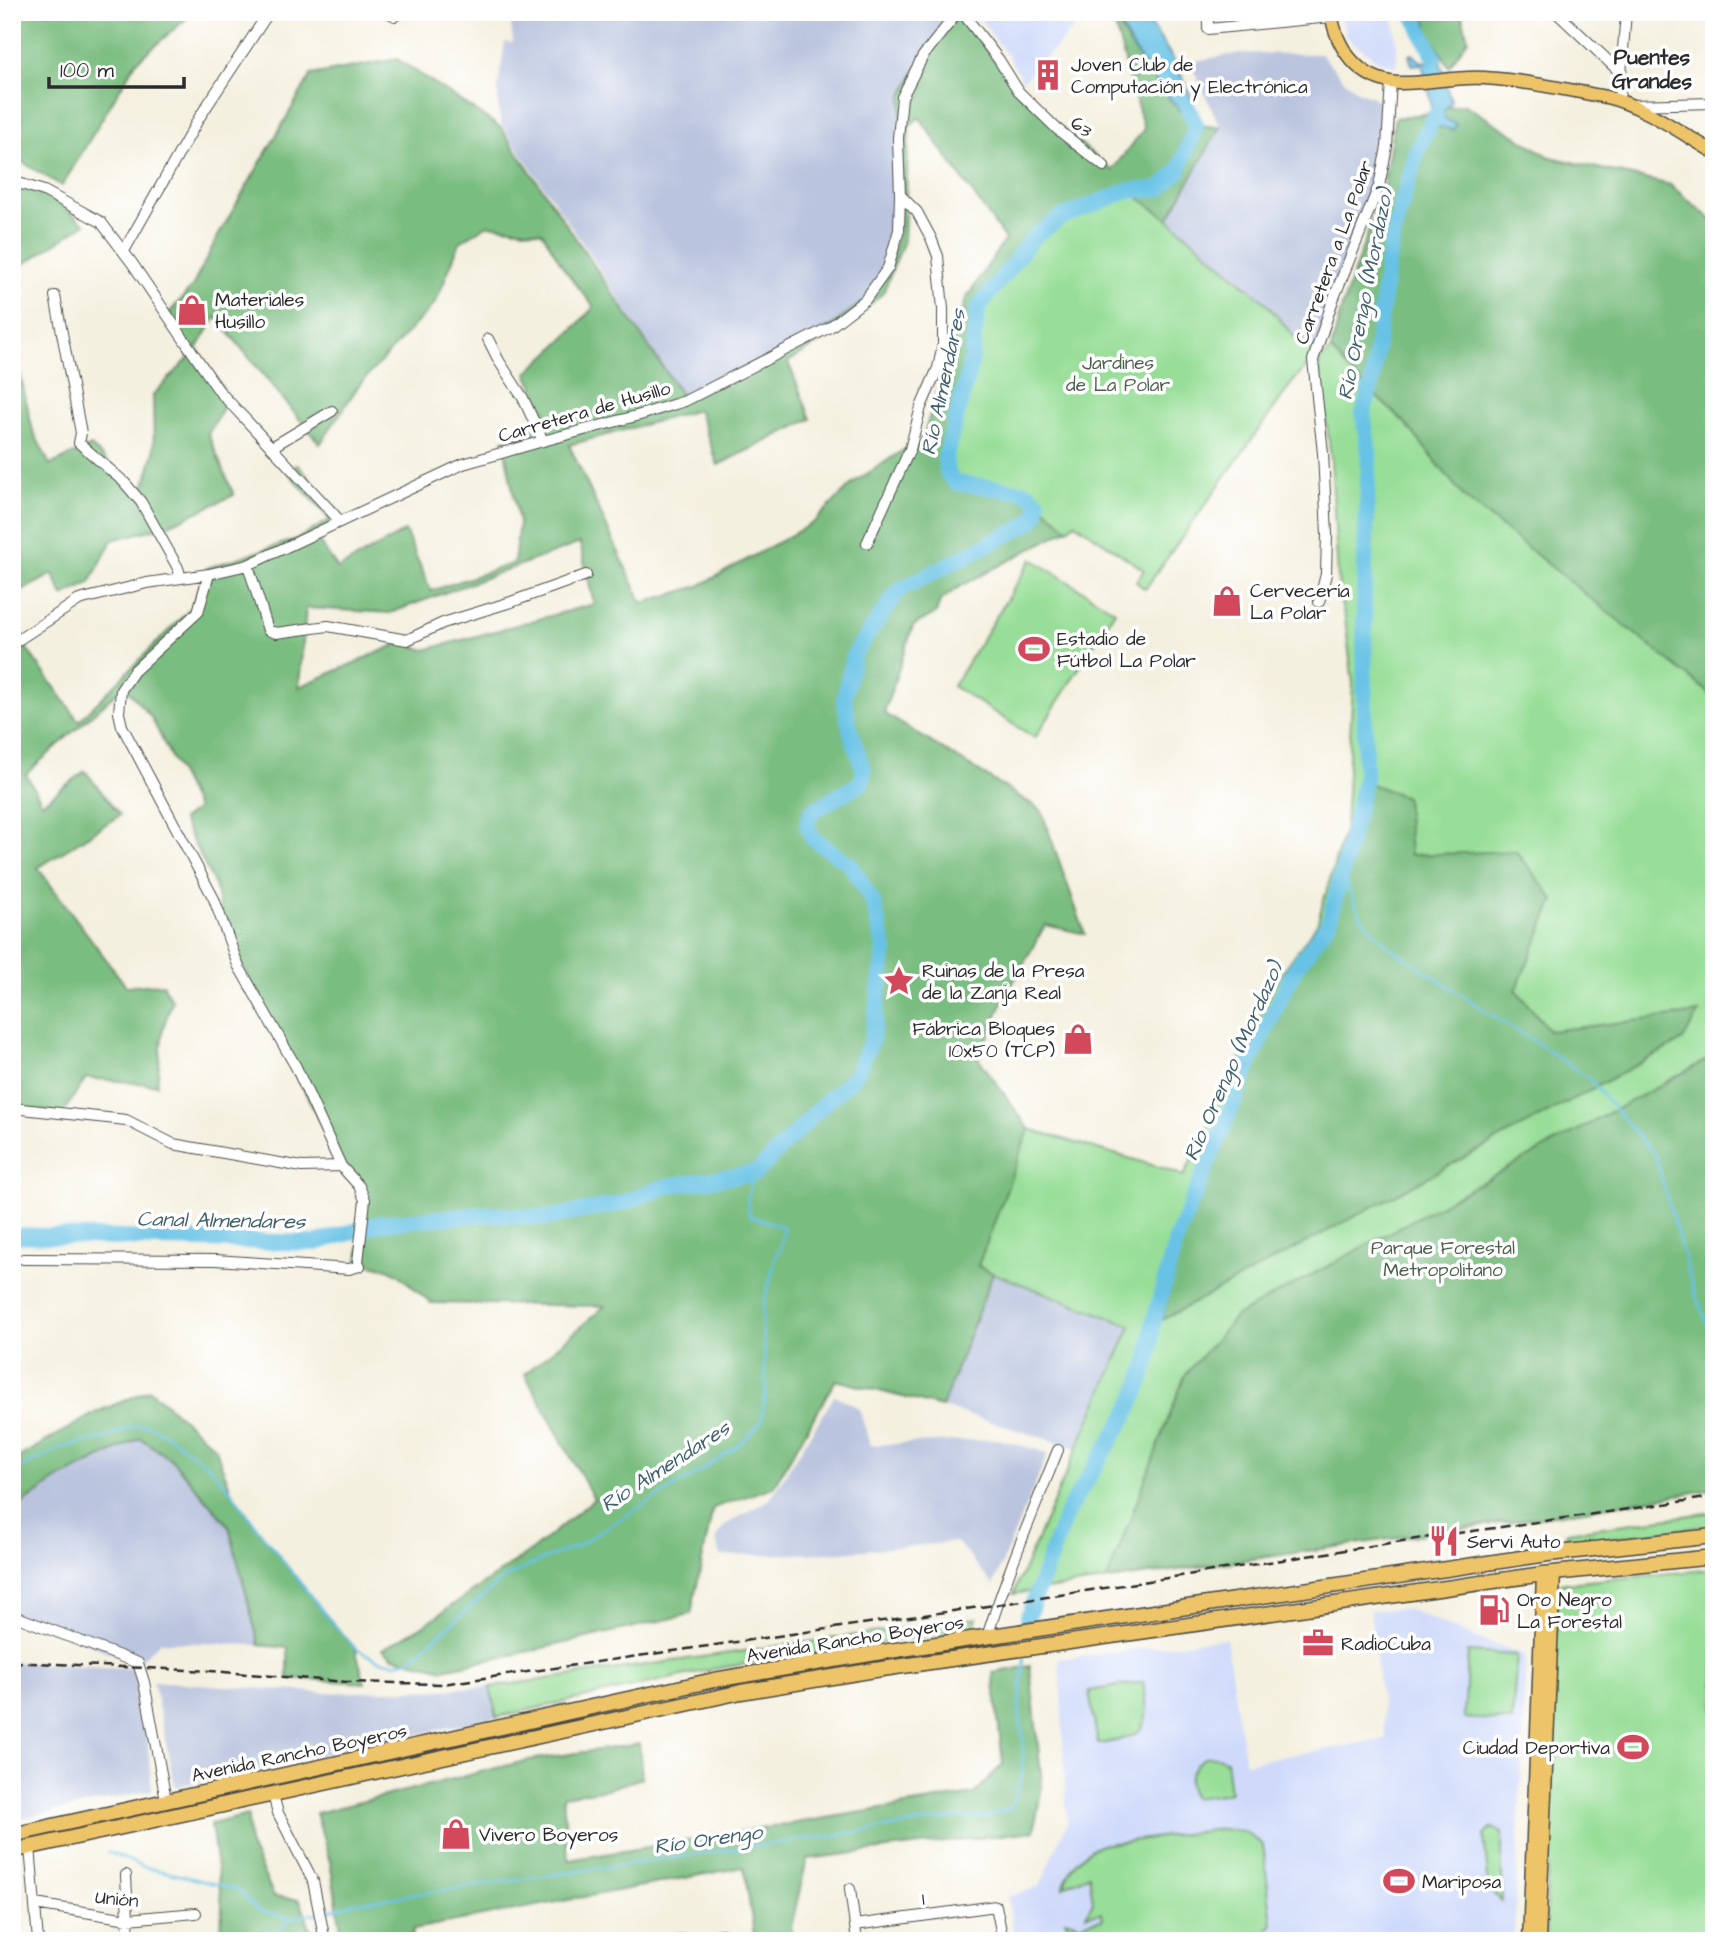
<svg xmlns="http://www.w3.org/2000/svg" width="1726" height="1953" font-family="'Architects Daughter',sans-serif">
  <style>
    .built { fill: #cfdafa }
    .industrial { fill: #bac4de }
    .green { fill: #98de98; stroke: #628462; stroke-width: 2 }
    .forest { fill: #7abd80; stroke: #527456; stroke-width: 2; fill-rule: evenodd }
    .water { fill: #68c2e6; stroke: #4a7688; stroke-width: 2 }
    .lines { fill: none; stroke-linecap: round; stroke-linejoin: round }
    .stream { stroke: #68c2e6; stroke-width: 2.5 }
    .river { stroke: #68c2e6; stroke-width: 16 }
    .minor-casing { stroke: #494946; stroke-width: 12 }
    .major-casing { stroke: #494946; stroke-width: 15 }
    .highway-casing { stroke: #494946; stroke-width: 17 }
    .minor { stroke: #fff; stroke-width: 10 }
    .major { stroke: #eec469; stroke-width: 12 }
    .highway { stroke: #eec469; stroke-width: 14 }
    .rail { stroke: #2b2b2b; stroke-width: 2.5; stroke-dasharray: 10 5; stroke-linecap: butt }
    .labels { text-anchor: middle; stroke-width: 7; stroke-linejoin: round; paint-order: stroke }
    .poi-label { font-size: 19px; fill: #2b2b2b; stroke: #fff; text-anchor: start }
    .street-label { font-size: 19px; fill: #2b2b2b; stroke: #fff }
    .park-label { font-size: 19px; fill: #4c614c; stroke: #fff }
    .neighbourhood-label { font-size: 21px; font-weight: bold; fill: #2b2b2b; stroke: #fff }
    .water-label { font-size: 21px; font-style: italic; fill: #40606c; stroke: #fff }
  </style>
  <rect width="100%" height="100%" fill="#fff"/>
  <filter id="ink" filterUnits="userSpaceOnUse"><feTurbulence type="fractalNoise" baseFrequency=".0143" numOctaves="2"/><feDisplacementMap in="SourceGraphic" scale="14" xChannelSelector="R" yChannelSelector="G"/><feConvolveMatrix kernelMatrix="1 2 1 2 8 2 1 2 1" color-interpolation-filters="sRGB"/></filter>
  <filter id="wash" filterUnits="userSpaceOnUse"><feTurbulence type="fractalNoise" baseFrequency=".00686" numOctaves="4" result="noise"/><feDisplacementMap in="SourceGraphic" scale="28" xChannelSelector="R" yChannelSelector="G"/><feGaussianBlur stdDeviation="1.57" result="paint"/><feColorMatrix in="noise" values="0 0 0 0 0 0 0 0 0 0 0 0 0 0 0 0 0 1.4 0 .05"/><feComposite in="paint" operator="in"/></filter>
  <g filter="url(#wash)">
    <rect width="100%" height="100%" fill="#f4f0df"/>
    <path class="built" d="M 975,12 L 1090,12 L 1023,81 L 1008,56 Z
      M 1340,12 L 1392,12 L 1397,43 L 1397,67 L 1379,61 L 1346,37 Z
      M 1408,1609 L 1474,1637 L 1526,1655 L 1514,1941 L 1015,1941 L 1007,1897 L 1040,1886 L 1067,1823 L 1059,1659 L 1226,1638 L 1245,1763 L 1386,1739 L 1370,1610 Z"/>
    <path class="industrial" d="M 510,12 L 944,12 L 950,23 L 902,97 L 900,195 L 888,268 L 865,300 L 830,327 L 685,401 L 590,254 L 501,124 L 498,106 L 498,87 L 505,42 L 513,43 Z
      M 1239,53 L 1321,54 L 1344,80 L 1359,92 L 1371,96 L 1381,104 L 1389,115 L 1379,186 L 1317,350 L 1295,338 L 1282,323 L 1168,219 L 1220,127 L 1190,62 Z
      M 993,1273 L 1131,1326 L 1078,1449 L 942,1407 Z
      M 835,1395 L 859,1408 L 870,1445 L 998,1439 L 1048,1453 L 993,1585 L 957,1542 L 831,1553 L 720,1556 L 716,1539 L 725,1525 L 770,1499 Z
      M 140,1438 L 172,1460 L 229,1526 L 259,1645 L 160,1642 L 138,1663 L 12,1615 L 12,1511 L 56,1480 Z
      M 12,1662 L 141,1669 L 152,1790 L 12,1821 Z
      M 153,1681 L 327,1693 L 490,1687 L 497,1717 L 175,1787 Z"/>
    <path class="green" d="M 1465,105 L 1550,157 L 1670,185 L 1714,222 L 1714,1489 L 1534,1518 L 1013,1594 L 1131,1326 L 977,1267 L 1029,1129 L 1166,1169 L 1184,1176 L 1278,978 L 1317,924 L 1345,827 L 1353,684 L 1345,618 L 1339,596 L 1331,457 L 1319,367 L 1320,360 L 1331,350 L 1342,307 L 1383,189 L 1395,118 L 1432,113 Z
      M 1129,190 L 1143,197 L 1267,304 L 1295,338 L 1317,350 L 1313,360 L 1292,383 L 1145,589 L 1136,582 L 1144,570 L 1075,523 L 1068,529 L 1027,492 L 955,483 L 947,472 L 945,459 L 971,362 L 978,308 L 1034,236 L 1062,217 Z
      M 1032,559 L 1115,611 L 1035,738 L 953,686 Z
      M 1714,1512 L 1714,1525 L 1568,1544 L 1566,1532 Z
      M 1714,1569 L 1714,1941 L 1545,1941 L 1558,1584 Z
      M 977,1618 L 973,1629 L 713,1669 L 497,1717 L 490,1687 Z
      M 1468,1652 L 1517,1655 L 1512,1721 L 1464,1718 Z
      M 1143,1682 C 1152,1729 1145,1737 1098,1744 L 1089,1691 Z
      M 1206,1757 L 1217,1757 L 1226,1760 L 1230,1793 L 1194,1798 C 1183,1782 1191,1766 1206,1757 Z
      M 1493,1828 L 1502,1833 L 1502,1901 L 1489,1890 L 1484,1835 Z
      M 1221,1829 L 1246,1832 L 1263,1845 L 1272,1924 L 1258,1941 L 1075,1941 L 1065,1920 L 1081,1925 L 1086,1922 L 1103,1919 L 1102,1913 L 1086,1915 L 1093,1902 L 1089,1874 L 1063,1887 C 1072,1865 1078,1856 1099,1845 Z"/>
    <path class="forest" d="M 12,12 L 194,12 L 136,62 L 62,186 L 12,156 Z
      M 958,12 L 1019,92 L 1112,170 L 1144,129 L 1111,12 L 1127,40 L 1161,89 L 1184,114 L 1196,125 L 1220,127 L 1168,219 L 1128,190 L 1062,217 L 1034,236 L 978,308 L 971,362 L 945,459 L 947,472 L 955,483 L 1027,492 L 1068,529 L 959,587 L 940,601 L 936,613 L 913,626 L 884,713 L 1041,810 L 1085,934 L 1045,925 L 1003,1001 L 979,1059 L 1029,1129 L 978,1266 L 993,1273 L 942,1407 L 836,1380 L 773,1487 L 713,1508 L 691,1614 L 508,1656 L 444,1669 L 393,1657 L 383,1649 L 421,1627 L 535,1548 L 594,1499 L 525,1374 L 605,1306 L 431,1303 L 398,1274 L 388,1269 L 358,1262 L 365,1200 L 341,1166 L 225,928 L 214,883 L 182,820 L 197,809 L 151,717 L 124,686 L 26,774 L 42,803 L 85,771 L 120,815 L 38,868 L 126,986 L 163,984 L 172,1001 L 163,1028 L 157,1085 L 86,1078 L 63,1113 L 12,1108 L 12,607 L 27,649 L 79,721 L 191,608 L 207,568 L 297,539 L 330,520 L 287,471 L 297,464 L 348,522 L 317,539 L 338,569 L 405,531 L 431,591 L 514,563 L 519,523 L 503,440 L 550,423 L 527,373 L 563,340 L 594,307 L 565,270 L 542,232 L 488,225 L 460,242 L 436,302 L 359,385 L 320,444 L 216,317 L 197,349 L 229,398 L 208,434 L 234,495 L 169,525 L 112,540 L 90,583 L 63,596 L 53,574 L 12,596 L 12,353 L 20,374 L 33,431 L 50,465 L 91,446 L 142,495 L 154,452 L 153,395 L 189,358 L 169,313 L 192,287 L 217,238 L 311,75 L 397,59 L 501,128 L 685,400 L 830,327 L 865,300 L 888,268 L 899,230 L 902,97 L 923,56 ZM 919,117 L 1005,239 L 966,299 L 923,437 L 853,483 L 813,523 L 699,586 L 642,603 L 569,445 L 698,410 L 718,465 L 811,419 L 788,362 L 845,327 L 883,293 L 904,241 L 909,127 ZM 580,543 L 594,604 L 425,650 L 413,646 L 407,640 L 299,687 L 306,608 L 390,613 Z
      M 1424,12 L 1461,12 L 1468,39 L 1449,67 L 1429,33 Z
      M 1465,105 L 1550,157 L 1670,185 L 1714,222 L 1714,697 L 1464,497 L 1405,423 L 1353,375 L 1331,350 L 1342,307 L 1383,189 L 1395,118 L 1432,113 L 1428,132 L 1434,130 L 1449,121 L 1444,118 L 1442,112 L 1447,107 Z
      M 12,181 L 44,191 L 85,224 L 12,272 Z
      M 1368,783 L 1406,797 L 1410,855 L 1516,851 L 1554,900 L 1516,990 L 1550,1031 L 1699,1013 L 1683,1040 L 1162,1320 L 1182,1238 L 1259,1059 L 1297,976 L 1331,924 L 1348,867 Z
      M 1714,1056 L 1714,1489 L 1534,1518 L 1107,1580 L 1185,1375 L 1236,1316 Z
      M 150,1390 L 215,1447 L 231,1491 L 258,1529 L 325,1614 L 355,1648 L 365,1683 L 288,1678 L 288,1648 L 259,1645 L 229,1526 L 172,1460 L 140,1438 L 56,1480 L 12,1511 L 12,1461 L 97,1412 Z
      M 1030,1666 L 1042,1785 L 1034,1831 L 807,1859 L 791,1927 L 793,1941 L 755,1941 L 744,1867 L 413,1929 L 412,1941 L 343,1941 L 330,1862 L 316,1813 L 529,1760 L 639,1744 L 642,1778 L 607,1789 L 563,1796 L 568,1860 L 974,1794 L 1003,1764 L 993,1673 Z
      M 248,1815 L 249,1844 L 274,1896 L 300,1900 L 314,1939 L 311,1941 L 221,1941 L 222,1905 L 211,1824 Z"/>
    <path class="water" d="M 1113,12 L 1143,12 L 1177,65 L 1190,94 L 1196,125 C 1161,94 1134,54 1113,12 Z
      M 1430,38 L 1441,54 L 1441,66 L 1447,76 L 1447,88 L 1451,100 L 1450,104 L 1442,113 C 1445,120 1448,121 1455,123 L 1456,125 L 1453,130 L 1441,127 L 1428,132 C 1435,104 1429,91 1422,64 L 1412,65 L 1409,55 L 1413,54 L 1420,61 L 1426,62 L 1428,60 L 1426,56 L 1427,52 L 1421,43 Z"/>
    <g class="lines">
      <path class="stream" d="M 1343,869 L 1348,888 L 1362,919 L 1388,946 L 1501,1021 L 1539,1044 L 1589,1079 L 1655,1155 L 1694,1292 L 1714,1339
        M 12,1472 L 63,1447 L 104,1438 L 134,1426 L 148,1425 L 168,1436 L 209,1466 L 231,1491 L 258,1529 L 325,1614 L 355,1648 L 378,1660 L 396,1663 L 410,1660 L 504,1578 L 544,1559 L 578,1546 L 610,1525 L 701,1471 L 743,1442 L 761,1422 L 766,1391 L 762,1310 L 776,1256 L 781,1246 L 784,1227 L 750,1216 C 745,1198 748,1189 756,1173
        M 108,1852 L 144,1867 L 237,1889 L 258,1910 L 290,1918
        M 269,1941 L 290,1918 L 324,1912 L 353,1903 L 962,1817 L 985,1817 L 1011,1808 L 1022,1776 L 1023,1742 L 1019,1708 L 1024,1659"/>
      <path class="river" d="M 1412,12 L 1434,58
        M 12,1235 L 315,1243 L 381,1223 L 486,1214 L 547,1218 L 623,1203 L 666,1186 L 756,1173 L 824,1104 L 855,1076 L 872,1039 L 885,950 L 873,902 L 851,865 L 812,838 L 807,824 L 811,812 L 861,783 L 864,771 L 851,733 L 844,699 L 854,654 L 899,590 L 1030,523 L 1037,513 L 1038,502 L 1027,492 L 955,483 L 947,472 L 945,459 L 971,362 L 978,308 L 1034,236 L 1062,217 L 1129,190 L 1146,190 L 1161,188 L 1179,170 L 1196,125 L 1187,106
        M 1028,1616 L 1067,1512 L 1126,1416 L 1139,1388 L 1149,1358 L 1153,1324 L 1177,1237 L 1255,1052 L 1294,970 L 1329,922 L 1343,869 L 1365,778 L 1364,591 L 1369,453 L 1363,414 L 1372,384 L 1387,266 L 1396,223 L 1418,148 L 1436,114"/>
    </g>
  </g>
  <g filter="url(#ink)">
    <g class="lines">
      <defs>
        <path id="minor" d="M 387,12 L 395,16
          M 962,12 L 999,60 L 1019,92 L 1057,129 L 1104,166
          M 1208,12 L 1208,29 L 1331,17
          M 1556,12 L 1621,73
          M 1619,100 L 1626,12
          M 1632,105 L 1714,103
          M 12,181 L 44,191 L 101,222 L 132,263 L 219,391 L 340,521
          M 124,251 L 199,118 L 269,12
          M 55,296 L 81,433 L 79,443 L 124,482 L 141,502 L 178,568 L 181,578
          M 488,339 L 499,361 L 523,398 L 543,441
          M 272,447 L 332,411
          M 867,543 L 910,449 L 921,407 L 938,368 L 943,344 L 943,309 L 938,256 L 931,238 L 917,212 L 900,195
          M 248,565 L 268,630 L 276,633 L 328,626 L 407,640 L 443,623 L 511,602 L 586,575
          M 1319,602 L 1326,574 L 1327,534 L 1323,453 L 1313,360 L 1333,300 L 1379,186 L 1387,147 L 1391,81
          M 12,644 L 79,600 L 147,583 L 209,574 L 248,565 L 463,464 L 543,441 L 640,415 L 685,401 L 830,327 L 865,300 L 888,268 L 899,230 L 900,195 L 898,138 L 902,97 L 923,56 L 958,12
          M 12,1108 L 126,1120 L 173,1144 L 302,1167 L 341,1166
          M 23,1259 L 215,1260 L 349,1269 L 360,1266 L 358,1262 L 365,1200 L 359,1186 L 341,1166 L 296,1067 L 238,965 L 214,899 L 122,726 L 119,713 L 121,690 L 134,671 L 198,612 L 209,574
          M 12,1615 L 138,1663 L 144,1682 L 166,1800
          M 987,1637 C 1007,1573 1033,1512 1058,1450
          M 273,1795 L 278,1813 L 313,1881 L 325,1941
          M 30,1847 L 38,1941
          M 126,1875 L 129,1941
          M 850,1889 L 857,1941
          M 35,1904 L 128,1919 L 196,1913
          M 855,1925 L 996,1906 L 1003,1941
          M 676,1941 L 722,1934"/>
        <path id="major" d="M 1331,12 C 1336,49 1359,80 1398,83 C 1427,84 1455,76 1484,78 C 1524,80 1566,90 1606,97 C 1645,106 1679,132 1714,152
          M 1529,1941 L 1543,1574
          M 1539,1941 L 1554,1573"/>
        <path id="highway" d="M 12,1835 L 714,1680 L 882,1652 L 1548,1554 L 1714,1536
          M 12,1851 L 741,1692 L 875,1670 L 1543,1574 L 1714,1557"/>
      </defs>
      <use href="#minor" class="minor-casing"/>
      <use href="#major" class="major-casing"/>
      <use href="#highway" class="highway-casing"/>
      <use href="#minor" class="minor"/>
      <use href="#major" class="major"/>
      <use href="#highway" class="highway"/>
      <path class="rail" d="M 12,1662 L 211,1671 L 347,1682 L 443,1684 L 1015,1602 L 1409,1540 L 1714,1497"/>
    </g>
  </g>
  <defs>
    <symbol id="building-bare" viewBox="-9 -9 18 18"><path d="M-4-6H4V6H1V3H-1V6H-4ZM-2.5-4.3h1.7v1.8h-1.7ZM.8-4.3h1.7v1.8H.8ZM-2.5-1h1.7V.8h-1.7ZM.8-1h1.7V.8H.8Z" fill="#d1495b" stroke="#fff" stroke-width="2.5" paint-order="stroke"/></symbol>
    <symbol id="shop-bare" viewBox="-9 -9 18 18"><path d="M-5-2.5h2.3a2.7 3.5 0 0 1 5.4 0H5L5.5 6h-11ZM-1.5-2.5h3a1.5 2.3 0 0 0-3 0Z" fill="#d1495b" stroke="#fff" stroke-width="2.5" paint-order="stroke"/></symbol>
    <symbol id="stadium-bare" viewBox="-9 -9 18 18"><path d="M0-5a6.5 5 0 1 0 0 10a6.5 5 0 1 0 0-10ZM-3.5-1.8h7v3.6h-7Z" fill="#d1495b" stroke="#fff" stroke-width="2.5" paint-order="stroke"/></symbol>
    <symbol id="sight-bare" viewBox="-9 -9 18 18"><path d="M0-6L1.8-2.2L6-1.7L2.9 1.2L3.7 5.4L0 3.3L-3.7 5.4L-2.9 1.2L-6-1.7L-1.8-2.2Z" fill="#d1495b" stroke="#fff" stroke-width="2.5" paint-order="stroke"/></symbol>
    <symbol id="restaurant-bare" viewBox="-9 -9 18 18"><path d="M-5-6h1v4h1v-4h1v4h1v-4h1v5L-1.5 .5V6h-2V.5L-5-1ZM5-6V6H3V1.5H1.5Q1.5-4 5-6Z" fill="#d1495b" stroke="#fff" stroke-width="2.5" paint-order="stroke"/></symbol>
    <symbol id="fuel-bare" viewBox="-9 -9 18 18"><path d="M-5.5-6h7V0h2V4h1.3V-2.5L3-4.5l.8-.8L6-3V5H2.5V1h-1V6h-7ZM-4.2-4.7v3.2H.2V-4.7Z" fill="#d1495b" stroke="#fff" stroke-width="2.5" paint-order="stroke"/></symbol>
    <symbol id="office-bare" viewBox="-9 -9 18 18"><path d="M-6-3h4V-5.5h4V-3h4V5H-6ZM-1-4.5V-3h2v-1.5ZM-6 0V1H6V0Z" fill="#d1495b" stroke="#fff" stroke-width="2.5" paint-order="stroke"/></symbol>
  </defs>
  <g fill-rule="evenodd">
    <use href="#building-bare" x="1026" y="53" width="44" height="44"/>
    <use href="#shop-bare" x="170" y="288" width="44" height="44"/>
    <use href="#shop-bare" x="1205" y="579" width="44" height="44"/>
    <use href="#stadium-bare" x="1012" y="627" width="44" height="44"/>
    <use href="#sight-bare" x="877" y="959" width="44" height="44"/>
    <use href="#shop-bare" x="1056" y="1017" width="44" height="44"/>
    <use href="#restaurant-bare" x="1422" y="1519" width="44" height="44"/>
    <use href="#fuel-bare" x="1472" y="1588" width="44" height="44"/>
    <use href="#office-bare" x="1296" y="1621" width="44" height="44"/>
    <use href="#stadium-bare" x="1611" y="1725" width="44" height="44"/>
    <use href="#shop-bare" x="434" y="1812" width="44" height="44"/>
    <use href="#stadium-bare" x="1377" y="1859" width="44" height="44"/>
  </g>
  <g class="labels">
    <g class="poi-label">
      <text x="1071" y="71">Joven Club de<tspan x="1071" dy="22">Computación y Electrónica</tspan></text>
      <text x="215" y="306">Materiales<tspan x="215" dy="22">Husillo</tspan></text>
      <text x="1250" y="597">Cervecería<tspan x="1250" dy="22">La Polar</tspan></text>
      <text x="1057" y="645">Estadio de<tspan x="1057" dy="22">Fútbol La Polar</tspan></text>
      <text x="922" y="977">Ruinas de la Presa<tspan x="922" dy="22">de la Zanja Real</tspan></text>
      <text x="1055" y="1035" text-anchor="end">Fábrica Bloques<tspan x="1055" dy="22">10x50 (TCP)</tspan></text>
      <text x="1467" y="1548">Servi Auto</text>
      <text x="1517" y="1606">Oro Negro<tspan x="1517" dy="22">La Forestal</tspan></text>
      <text x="1341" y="1650">RadioCuba</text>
      <text x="1610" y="1754" text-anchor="end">Ciudad Deportiva</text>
      <text x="479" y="1841">Vivero Boyeros</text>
      <text x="1422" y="1888">Mariposa</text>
    </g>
    <g class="street-label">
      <text transform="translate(1082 126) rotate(39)" y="7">63</text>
      <text transform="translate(1333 252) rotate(-70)" y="7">Carretera a La Polar</text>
      <text transform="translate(584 411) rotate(-16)" y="7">Carretera de Husillo</text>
      <text transform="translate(855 1638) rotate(-9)" y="7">Avenida Rancho Boyeros</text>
      <text transform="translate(299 1752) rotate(-12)" y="7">Avenida Rancho Boyeros</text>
      <text transform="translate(117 1898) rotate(5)" y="7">Unión</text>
      <text transform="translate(923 1898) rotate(-8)" y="7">1</text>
    </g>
    <g class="park-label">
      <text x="1118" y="369">Jardines<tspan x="1118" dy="22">de La Polar</tspan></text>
      <text x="1443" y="1254">Parque Forestal<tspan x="1443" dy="22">Metropolitano</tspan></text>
    </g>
    <g class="neighbourhood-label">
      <text x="1652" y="64">Puentes<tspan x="1652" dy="24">Grandes</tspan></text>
    </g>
    <g class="water-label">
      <text transform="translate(1365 294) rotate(-79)" y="7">Río Orengo (Mordazo)</text>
      <text transform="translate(943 382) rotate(-78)" y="7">Río Almendares</text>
      <text transform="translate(1233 1061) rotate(-66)" y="7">Río Orengo (Mordazo)</text>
      <text transform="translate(221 1220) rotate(1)" y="7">Canal Almendares</text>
      <text transform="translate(665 1466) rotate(-33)" y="7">Río Almendares</text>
      <text transform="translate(708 1839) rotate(-8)" y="7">Río Orengo</text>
    </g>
  </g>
  <rect width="1726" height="1953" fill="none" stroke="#fff" stroke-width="42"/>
  <path d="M49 77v10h135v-10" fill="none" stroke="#2b2b2b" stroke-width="3.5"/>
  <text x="60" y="77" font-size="21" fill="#2b2b2b" stroke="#ffffff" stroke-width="5" paint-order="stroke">100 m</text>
</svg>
